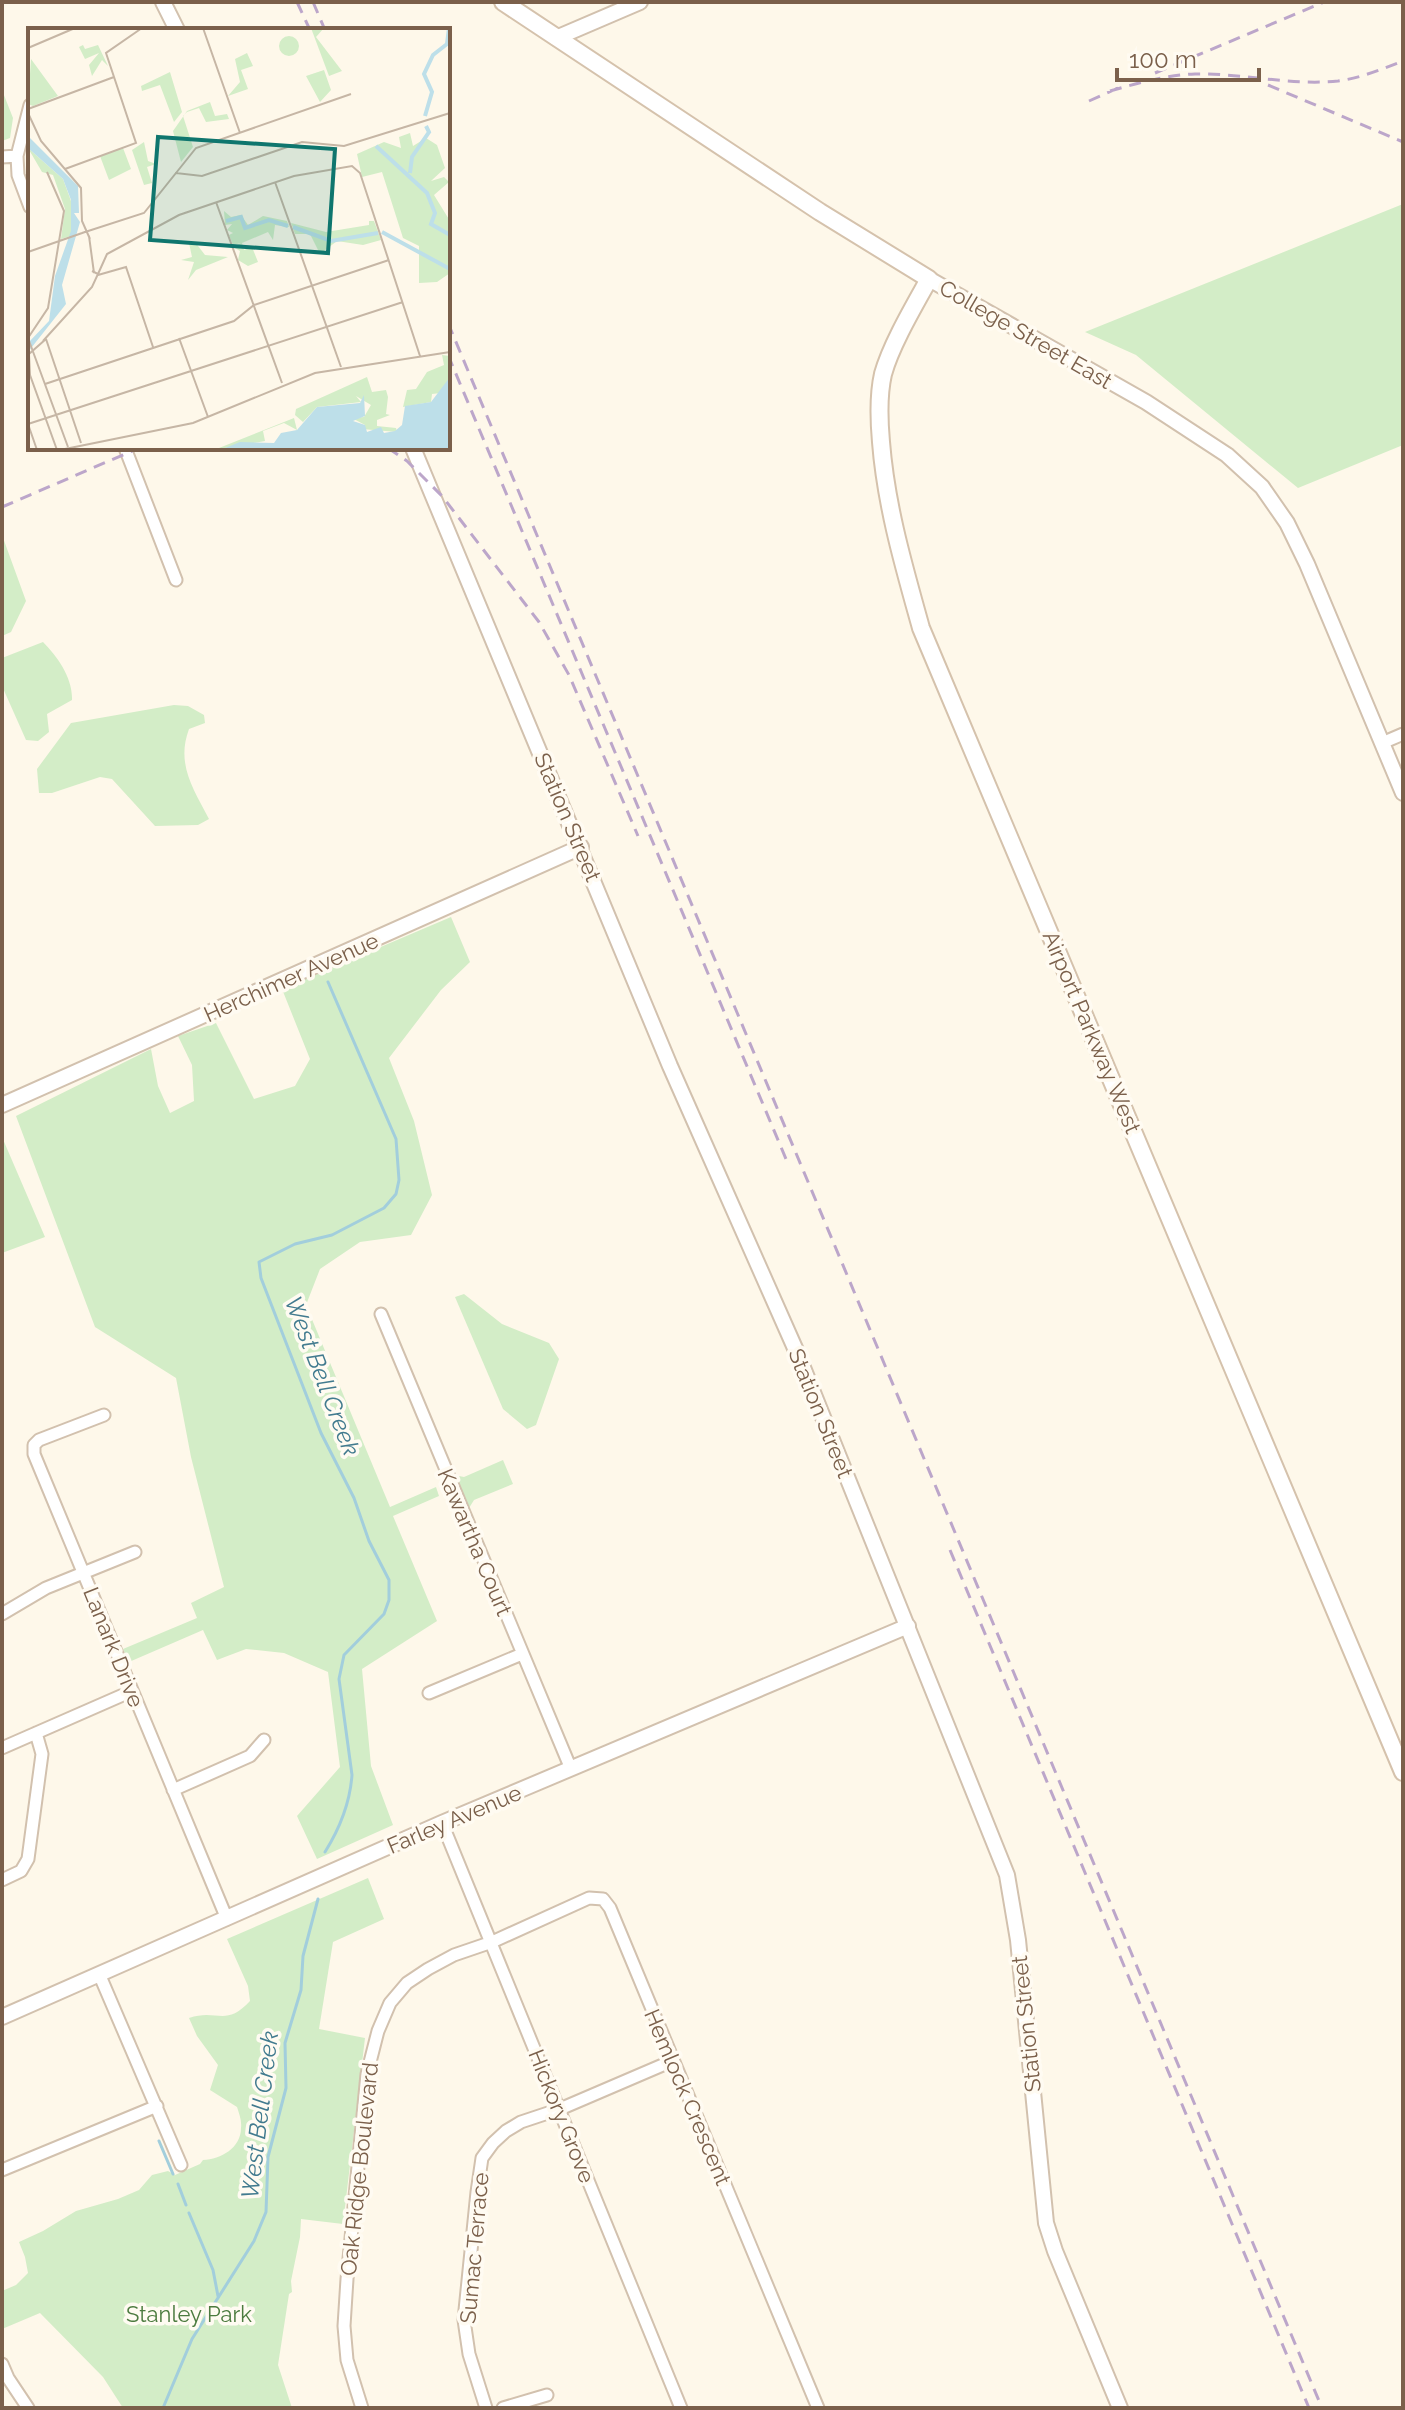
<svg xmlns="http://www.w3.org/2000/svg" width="1405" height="2410" font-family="Raleway,sans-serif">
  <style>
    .green { fill: #d3edc7 }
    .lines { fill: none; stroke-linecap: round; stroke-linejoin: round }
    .stream { stroke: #a2cedc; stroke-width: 3 }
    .minor-casing { stroke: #d2c1ae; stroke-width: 15 }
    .tertiary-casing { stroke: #d2c1ae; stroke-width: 18 }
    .secondary-casing { stroke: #d5c2ac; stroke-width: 20 }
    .minor { stroke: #fff; stroke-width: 11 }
    .tertiary { stroke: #fff; stroke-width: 14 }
    .secondary { stroke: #fff; stroke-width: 16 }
    .rail { stroke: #bca6ca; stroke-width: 3; stroke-dasharray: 12 8; stroke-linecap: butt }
    .labels { text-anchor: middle; stroke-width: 7; stroke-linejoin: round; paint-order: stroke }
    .street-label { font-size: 22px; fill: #7b604b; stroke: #fffbf2 }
    .park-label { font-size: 22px; fill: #4c7b3f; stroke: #fffbf2 }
    .water-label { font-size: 24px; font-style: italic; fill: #427b8f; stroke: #fffbf2 }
    .inset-river { fill: none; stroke: #bddfe9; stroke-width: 4 }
    .inset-road { fill: none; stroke: #c6b6a5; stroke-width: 2 }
    .view { fill: #0f766e; fill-opacity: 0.15; stroke: #0f766e; stroke-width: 4 }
    .inset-edge { fill: none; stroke: #7b604b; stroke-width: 4 }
  </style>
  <rect width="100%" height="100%" fill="#fef8ea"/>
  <path class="green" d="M 2,90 L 13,118 L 10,138 L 2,141 Z
    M 1403,204 L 1403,445 L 1298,488 L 1136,355 L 1085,332 Z
    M 2,535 L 26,601 L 11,632 L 2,636 Z
    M 43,642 C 57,656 73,678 72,700 L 47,714 L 49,732 L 38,741 L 26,740 L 2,686 L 2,658 Z
    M 174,705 L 188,706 L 204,715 L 205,723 L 189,729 C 176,764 193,788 209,819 L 198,825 L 155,826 L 112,779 L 100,777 L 52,793 L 39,793 L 37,769 L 71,723 Z
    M 451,917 L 470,962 L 441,990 L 389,1058 L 414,1121 L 432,1195 L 411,1235 L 360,1242 L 320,1269 L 306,1305 L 390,1507 L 436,1487 L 439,1496 L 393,1516 L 437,1621 L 362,1669 L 371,1766 L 393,1825 L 317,1859 L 297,1816 L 340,1767 L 328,1672 L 284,1653 L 246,1649 L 217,1660 L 203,1630 L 129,1662 L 123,1649 L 197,1618 L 191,1603 L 224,1587 L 191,1457 L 176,1378 L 95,1327 L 16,1116 L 151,1049 L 158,1086 L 170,1113 L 194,1101 L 192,1065 L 178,1036 L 216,1023 L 254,1099 L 295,1086 L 310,1059 L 282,989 Z
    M 2,1137 L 45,1237 L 2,1253 Z
    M 464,1294 L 502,1324 L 549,1343 L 559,1359 L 536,1425 L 527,1429 L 503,1409 L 455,1297 Z
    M 503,1460 L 513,1484 L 474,1500 L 469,1508 L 454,1475 L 464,1477 Z
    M 368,1878 L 384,1919 L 333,1942 L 319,2029 L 365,2038 L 343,2224 L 301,2219 L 300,2237 L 291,2281 L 292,2292 L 289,2294 L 278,2365 L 292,2408 L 123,2408 L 103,2377 L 40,2313 L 2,2329 L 2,2291 L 16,2285 L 28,2273 L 25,2257 L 19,2242 L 43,2231 L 76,2211 L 118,2199 L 139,2190 L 152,2175 L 168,2171 L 175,2175 L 200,2164 L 203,2160 C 221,2159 241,2148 241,2128 C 242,2121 239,2113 237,2107 L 210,2090 L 218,2065 L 197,2036 L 189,2018 C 217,2008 225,2028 250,2001 L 248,1986 L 227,1939 Z"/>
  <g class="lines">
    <path class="stream" d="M 325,1852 C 340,1828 350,1803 352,1775 L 339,1679 L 344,1655 L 384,1614 L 389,1600 L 389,1580 L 369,1541 L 354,1498 L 321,1433 L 261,1278 L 259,1262 L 295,1244 L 332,1235 L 384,1208 L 396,1194 L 399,1180 L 396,1139 L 328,982
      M 159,2141 L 173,2174
      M 178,2184 L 186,2205
      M 189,2213 L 213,2270 L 218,2296
      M 163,2408 L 192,2339 L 254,2241 L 266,2212 L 268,2157 L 286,2088 L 285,2043 L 301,1990 L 303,1956 L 318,1899"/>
    <defs>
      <path id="minor" d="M 30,105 L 17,156 L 18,175 L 30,207
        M 2,157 L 17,156
        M 125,448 L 176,580
        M 1382,743 L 1403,734
        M 381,1314 L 571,1769
        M 104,1415 L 39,1440 L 34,1445 L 34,1454 L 227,1919
        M 2,1614 L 46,1588 L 135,1552
        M 429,1693 L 522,1654
        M 2,1748 L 132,1691
        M 173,1790 L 250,1756 L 264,1740
        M 442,1823 L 681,2408
        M 2,1880 L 21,1871 L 28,1859 L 42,1754 L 36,1733
        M 100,1976 L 181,2165
        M 2,2170 L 157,2106
        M 2,2364 L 8,2378 L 28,2408
        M 362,2408 L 347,2360 L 344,2326 L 347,2279 L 367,2074 L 378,2031 L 390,2003 L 407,1983 L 428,1969 L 454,1955 L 492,1942 L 589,1898 L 603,1899 L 610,1908 L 818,2408
        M 486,2408 L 469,2354 L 464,2320 L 477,2192 L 482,2158 L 493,2143 L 506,2131 L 521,2122 L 560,2109 L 672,2061
        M 503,2408 L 547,2395"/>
      <path id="tertiary" d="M 163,2 L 177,30
        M 556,38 L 640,2
        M 929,279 L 1146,402 L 1227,455 L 1262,487 L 1287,523 L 1307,564 L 1403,793
        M 413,448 L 670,1066 L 798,1355 L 1007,1875 L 1018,1940 L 1046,2223 L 1055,2251 L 1120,2408
        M 2,1105 L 581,847
        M 2,2017 L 442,1823 L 908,1626"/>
      <path id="secondary" d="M 503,2 L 820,212 L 929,279 C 914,306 891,345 883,374 C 878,396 879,420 881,442 C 886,506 904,567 921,628 L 1403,1772"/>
    </defs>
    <use href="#minor" class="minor-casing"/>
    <use href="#tertiary" class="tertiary-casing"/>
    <use href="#secondary" class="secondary-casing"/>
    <use href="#minor" class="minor"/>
    <use href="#tertiary" class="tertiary"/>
    <use href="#secondary" class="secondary"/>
    <path class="rail" d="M 297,2 L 310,30
      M 313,2 L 325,30
      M 1155,73 L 1324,2
      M 1268,85 L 1403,142
      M 1110,91 C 1138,83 1166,75 1195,74 C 1243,73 1290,86 1338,81 C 1361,78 1382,69 1403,61
      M 1089,101 L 1118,88
      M 448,323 L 1322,2408
      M 448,355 L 786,1159
      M 388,448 L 407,461 L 442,496 L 539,622 L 569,675 L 638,836
      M 2,507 L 139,448
      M 950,1550 L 1309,2408"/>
  </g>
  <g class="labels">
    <g class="street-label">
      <text transform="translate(1026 334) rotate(30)" y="8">College Street East</text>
      <text transform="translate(568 817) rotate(67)" y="8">Station Street</text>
      <text transform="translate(291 977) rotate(-24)" y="8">Herchimer Avenue</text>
      <text transform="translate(1092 1032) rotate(67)" y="8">Airport Parkway West</text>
      <text transform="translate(821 1413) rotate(68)" y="8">Station Street</text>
      <text transform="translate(475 1542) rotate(67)" y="8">Kawartha Court</text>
      <text transform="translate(114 1647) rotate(68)" y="8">Lanark Drive</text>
      <text transform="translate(454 1819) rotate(-23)" y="8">Farley Avenue</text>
      <text transform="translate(1026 2024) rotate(-96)" y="8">Station Street</text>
      <text transform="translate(688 2097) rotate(67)" y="8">Hemlock Crescent</text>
      <text transform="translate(562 2116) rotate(68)" y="8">Hickory Grove</text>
      <text transform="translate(359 2169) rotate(-84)" y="8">Oak Ridge Boulevard</text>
      <text transform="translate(474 2248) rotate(-85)" y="8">Sumac Terrace</text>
    </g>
    <g class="park-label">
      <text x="189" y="2322">Stanley Park</text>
    </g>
    <g class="water-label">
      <text transform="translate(322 1376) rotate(69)" y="8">West Bell Creek</text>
      <text transform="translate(260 2115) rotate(-83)" y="8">West Bell Creek</text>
    </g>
  </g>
  <g transform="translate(28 28)">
    <rect width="422" height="422" fill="#fef8ea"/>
    <path d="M 283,0 L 296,0 L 288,9 L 314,43 L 301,48 ZM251 18a10 10 0 1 1 20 0a10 10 0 1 1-20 0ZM 55,17 L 57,21 L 70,17 L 80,38 L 74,32 L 64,48 L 61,37 L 71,25 L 57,31 L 51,19 ZM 219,25 L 225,38 L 213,42 L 220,61 L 200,68 L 212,54 L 207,31 ZM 3,31 L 30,68 L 5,78 L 0,76 ZM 296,42 L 303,62 L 292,74 L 278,48 ZM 142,44 L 154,84 L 146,94 L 132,57 L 114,63 L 113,58 ZM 182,74 L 187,88 L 199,86 L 201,91 L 178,94 L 171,80 L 159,84 L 155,88 L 165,119 L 153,134 L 145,103 L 159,83 ZM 382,105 L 385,118 L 398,110 L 409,117 L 417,140 L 403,153 L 416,149 L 421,154 L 406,167 L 422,193 L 422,245 L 409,254 L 391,255 L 391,218 L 375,210 L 354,144 L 334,149 L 329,126 L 356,114 L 373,120 L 371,109 ZM 116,114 L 120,133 L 128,136 L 119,139 L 124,155 L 116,157 L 104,122 ZM 0,120 L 35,151 L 43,173 L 43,208 L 33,211 L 37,181 L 25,147 L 14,144 ZM 95,120 L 103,141 L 81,152 L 72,128 ZM 196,183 L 203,189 L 213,187 L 220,197 L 235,188 L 259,193 L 261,199 L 247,197 L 245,212 L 240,204 L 214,215 L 216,222 L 224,219 L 230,234 L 220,238 L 210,232 L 212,223 L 205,219 L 213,215 L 205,217 L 201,207 L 205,205 L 199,202 L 204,196 L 197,197 ZM 341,193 L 346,193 L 353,212 L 335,217 L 309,213 L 292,226 L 282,206 L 267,206 L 263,195 L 298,204 L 341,197 ZM 167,214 L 177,227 L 200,229 L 168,242 L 160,252 L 166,234 L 153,232 L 164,229 L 161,215 ZM 414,327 L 422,328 L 422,349 L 413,365 L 404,366 L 403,374 L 375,379 L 379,362 L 388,361 L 399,344 L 416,337 ZM 339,349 L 344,364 L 358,362 L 360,369 L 358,386 L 362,387 L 349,392 L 349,398 L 368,400 L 369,404 L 334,401 L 337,397 L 324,390 L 336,389 L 343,377 L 328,368 L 333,374 L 289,379 L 275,394 L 267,387 L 268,381 ZM 266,390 L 269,402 L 256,395 L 235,403 L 237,413 L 186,422 Z" fill="#d3edc7"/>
    <path d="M 0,108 L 50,158 L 51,185 L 46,185 L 52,194 L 34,257 L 38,276 L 0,324 L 0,315 L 21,293 L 27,248 L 43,203 L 43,172 L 35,151 L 0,120 ZM 422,349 L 422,422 L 192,422 L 212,414 L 246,415 L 253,405 L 269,402 L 289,379 L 332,375 L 336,367 L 337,388 L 325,393 L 337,397 L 339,404 L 353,399 L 356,405 L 367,403 L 374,397 L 377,378 L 403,374 Z" fill="#bddfe9"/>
    <path class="inset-river" d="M 397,88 L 404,64 L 396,46 L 405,27 L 419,16 L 421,0M 348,118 L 399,165 L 407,185 L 403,196 L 422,207M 382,145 L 384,129 L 401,104 L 398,98M 198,193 L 213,189 L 217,200 L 241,192 L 260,198M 265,199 L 303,213 L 350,205M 354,204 L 422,241"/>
    <path class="inset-road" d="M 175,0 L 212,105M 0,20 L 47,0M 0,81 L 86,49M 0,85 L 13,113 L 53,160 L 54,193 L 62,211M 37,141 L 108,115 L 78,25 L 114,0M 148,145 L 168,120 L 323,66M 247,154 L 313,339M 188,174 L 254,355M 54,205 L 116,185 L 148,145 L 174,148 L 274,114 L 316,118 L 422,85M 61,208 L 66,245M 0,224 L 57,204M 70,246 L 79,226 L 151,187 L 266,148 L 324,138 L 332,145 L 392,328M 70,247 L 98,239 L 125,319M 0,310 L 20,280 L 36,183 L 19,144M 0,310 L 40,419M 151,310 L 180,389M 18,311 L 53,415M 18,311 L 1,326 L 2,347 L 29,422M 15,313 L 64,259 L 70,246 L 64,243M 17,356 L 206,293 L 226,277 L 361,232M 0,396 L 375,274M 0,396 L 9,422M 32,422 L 165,395 L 287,345 L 422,324"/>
    <path class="view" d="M 130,109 L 307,121 L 300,225 L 122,212 Z"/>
    <rect width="422" height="422" class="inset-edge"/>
  </g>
  <rect width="1405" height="2410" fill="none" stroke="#7b604b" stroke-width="8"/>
  <path d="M1117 68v12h142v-12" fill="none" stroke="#7b604b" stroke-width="4"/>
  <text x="1129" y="68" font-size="24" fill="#7b604b" stroke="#fffbf2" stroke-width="6" paint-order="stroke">100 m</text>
</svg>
